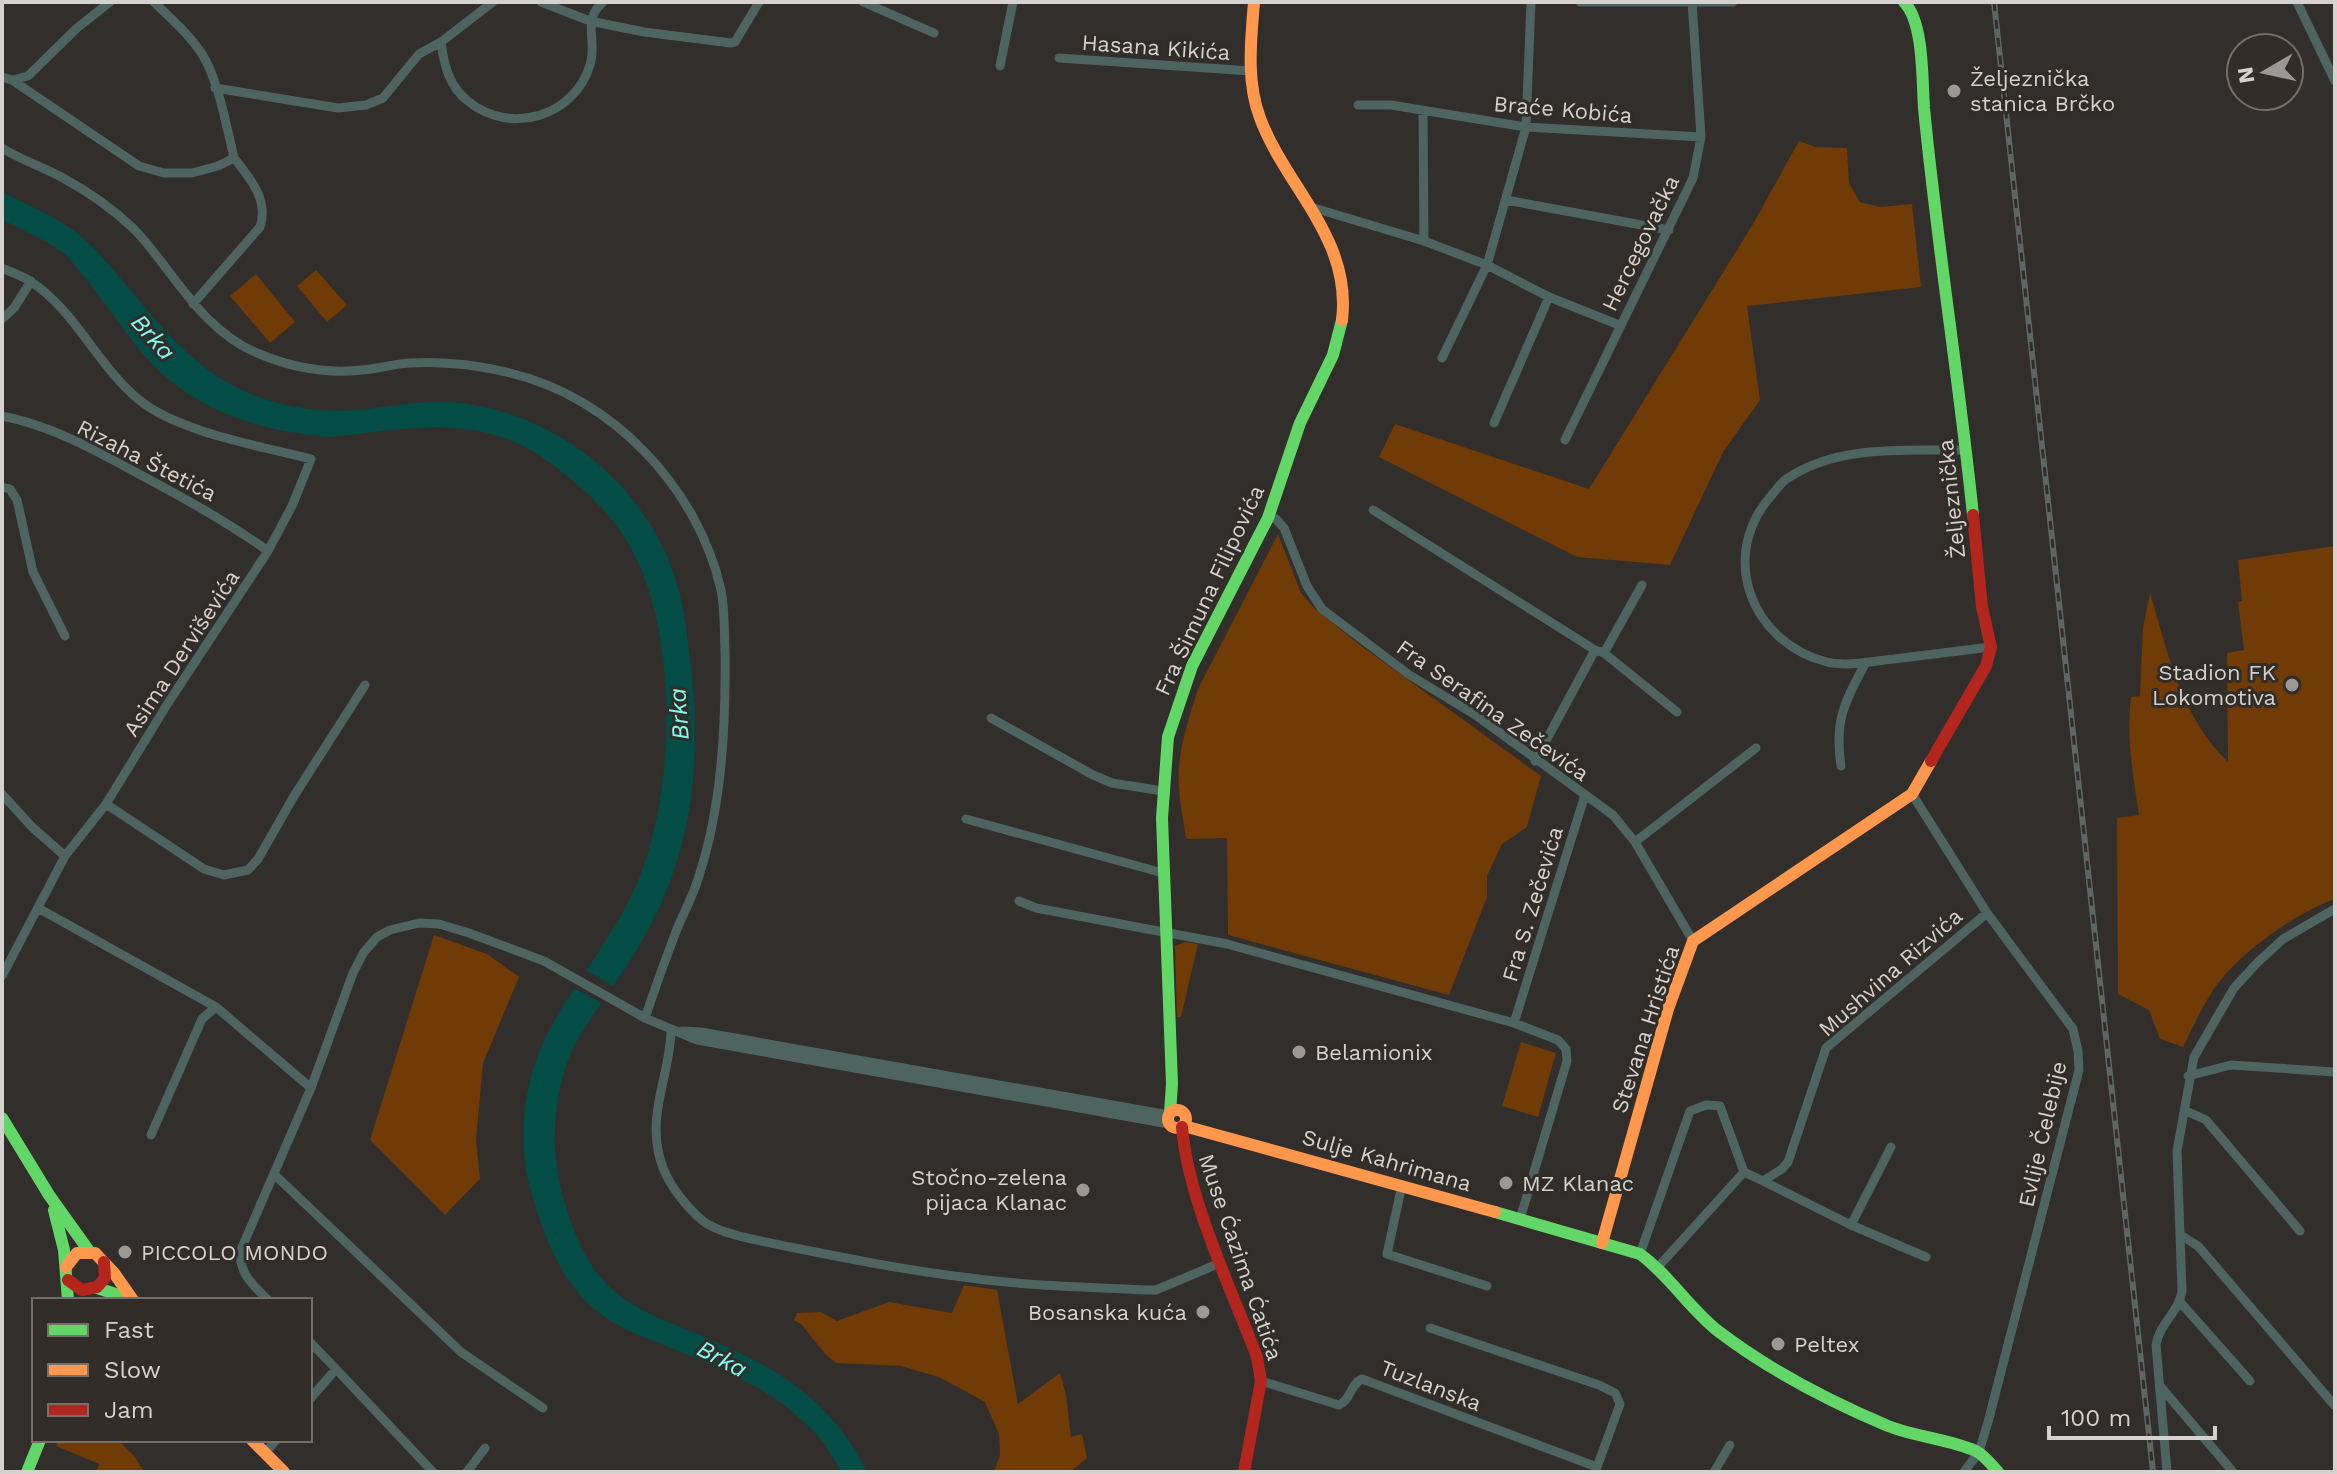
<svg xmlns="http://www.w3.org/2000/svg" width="2337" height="1474" font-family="'Work Sans',sans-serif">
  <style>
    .green { fill: #703b06 }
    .water { fill: #044c46 }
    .pier { fill: #312e2b }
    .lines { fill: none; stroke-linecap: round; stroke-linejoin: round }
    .street { stroke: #4d6461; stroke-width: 9 }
    .fast { stroke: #63d668; stroke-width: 12 }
    .slow { stroke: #ff974d; stroke-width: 12 }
    .jam { stroke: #b3261e; stroke-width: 12 }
    .rail-casing { stroke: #5c6765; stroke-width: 6 }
    .rail { stroke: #332d29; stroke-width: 3; stroke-dasharray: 9; stroke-linecap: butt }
    .poi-dot { fill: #9b9895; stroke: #332d29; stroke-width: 3 }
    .labels { text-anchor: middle; stroke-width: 6; stroke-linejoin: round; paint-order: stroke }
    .street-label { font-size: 22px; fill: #d4d1ce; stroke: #332d29 }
    .poi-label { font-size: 22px; fill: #d4d1ce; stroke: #332d29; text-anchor: start }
    .water-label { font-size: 24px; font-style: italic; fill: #7efcef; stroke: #332d29 }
  </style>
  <rect width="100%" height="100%" fill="#312e2b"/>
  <path class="green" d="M 1799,141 L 1815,147 L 1847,148 L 1849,183 L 1860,202 L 1880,207 L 1912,204 L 1921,287 L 1747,306 L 1760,400 L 1723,452 L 1670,565 L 1577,557 L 1379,457 L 1395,424 L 1589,489 L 1753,224 Z
    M 316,270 L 347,305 L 327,322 L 297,286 Z
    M 256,274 L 295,322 L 270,343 L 230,296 Z
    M 1278,534 L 1301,593 L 1314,608 L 1360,645 L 1541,776 L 1527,827 L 1502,844 L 1487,876 L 1487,897 L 1449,995 L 1228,935 L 1227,838 L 1186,839 C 1184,822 1180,806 1179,789 C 1176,756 1188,720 1198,689 Z
    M 2335,546 L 2335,899 C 2295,913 2235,956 2212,992 C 2201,1009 2192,1029 2183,1047 L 2160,1039 L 2149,1010 L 2118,994 L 2117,818 L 2139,815 C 2133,776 2126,737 2131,697 L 2140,696 L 2143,627 L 2150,593 C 2168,653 2181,717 2228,762 L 2227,653 L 2244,650 L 2238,602 L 2242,601 L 2238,560 Z
    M 434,935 L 487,954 L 519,977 L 483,1063 L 476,1140 L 480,1179 L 445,1215 L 370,1140 Z
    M 1185,942 L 1198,944 L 1181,1017 L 1177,1017 L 1175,946 Z
    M 1521,1042 L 1556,1053 L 1538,1117 L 1502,1106 Z
    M 964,1285 L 997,1290 L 1018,1404 L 1060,1373 L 1066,1395 L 1071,1437 L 1082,1434 L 1087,1458 L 1070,1472 L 994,1472 L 1000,1455 L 999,1434 L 985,1402 L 939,1377 L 901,1366 L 836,1363 L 825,1354 L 802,1325 L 794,1320 L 797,1313 L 821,1312 L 837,1321 L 889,1302 L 952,1313 Z
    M 58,1440 L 118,1440 L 135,1457 L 144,1472 L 96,1472 L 99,1464 L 56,1446 Z"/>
  <path class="water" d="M 2,192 C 28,205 55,216 78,234 C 93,245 105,261 118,275 C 156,320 188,365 244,391 C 277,406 319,413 356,410 C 402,406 432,396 480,406 C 570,424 651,494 677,584 C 684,608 687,634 690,659 C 701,743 696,825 661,904 C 648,933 631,960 613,987 C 599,1008 582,1028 572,1051 C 553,1093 550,1149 562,1193 C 569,1221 583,1258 602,1279 C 627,1307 659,1318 692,1332 C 769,1363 829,1395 867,1472 L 842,1472 C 834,1460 827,1446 817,1435 C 803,1421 784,1403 766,1393 C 737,1375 692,1357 659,1343 C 636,1334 614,1326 594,1309 C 560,1280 541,1230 530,1187 C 515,1135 526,1070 553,1023 C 582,972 621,927 642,871 C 676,778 679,620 623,535 C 610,515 591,496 573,481 C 549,461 528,445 498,436 C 442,419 386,432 330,437 C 262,432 197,412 149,361 C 125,334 105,302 82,274 C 76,268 72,261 66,255 C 47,240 24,231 2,220 Z"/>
  <path class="pier" d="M 583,969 L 617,988 L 605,1005 L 572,987 Z"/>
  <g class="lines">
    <path class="street" d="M 541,2 L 590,21 L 644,32 L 731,43 L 735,42 L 759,2
      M 863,2 L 934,33
      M 1580,2 L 1690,2
      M 1694,2 L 1733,2
      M 2297,2 L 2335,81
      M 441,42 C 444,65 449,87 469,102 C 511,135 574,117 590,65 C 598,40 581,21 603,2
      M 1059,58 L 1251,71
      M 1000,66 L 1013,2
      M 2,77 L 12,80 L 28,76 L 77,28 L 110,2
      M 12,80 L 139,166 L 164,173 L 192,173 L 218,166 L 234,158 C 227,128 218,79 202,54 C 189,34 171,19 154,2
      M 215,88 L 338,108 L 366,105 L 383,98 L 419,54 L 441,42 L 493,2
      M 1358,105 L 1391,105 L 1526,127 L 1701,137
      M 1423,111 L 1424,241
      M 2,148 C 21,160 43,167 63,178 C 87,191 114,210 134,229 C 174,271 200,329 257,353 C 290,367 326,374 362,370 C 378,369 393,364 409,363 C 442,361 478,365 510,373 C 612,397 698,488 721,590 C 725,610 724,631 725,651 C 726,726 722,807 698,879 C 693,896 684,912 677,929 C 666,958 655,988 645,1018
      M 1506,200 L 1669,230
      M 1314,208 L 1424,241 L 1487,265 L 1549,297 L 1619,325
      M 2,268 C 11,272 22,276 30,281 C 75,310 97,365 138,399 C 177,432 261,446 311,459 L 292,506 L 268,551 L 168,703 L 106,804 L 65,856 L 2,976
      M 193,304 L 260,227 C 269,200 250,178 234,158
      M 2,319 L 14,308 L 31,281
      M 1442,358 L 1487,265 L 1526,127 L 1531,2
      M 2,416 C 50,425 95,450 137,473 C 182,497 226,521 268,551
      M 1494,423 L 1549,297
      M 1565,440 L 1693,178 L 1701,137 L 1692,2
      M 1966,450 C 1908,451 1839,444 1788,478 C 1781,482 1776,490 1771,496 C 1718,556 1751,643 1827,662 C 1847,667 1873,661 1894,659 C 1926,655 1958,651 1991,647
      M 2,487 L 10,489 L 17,500 L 33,572 L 65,636
      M 1373,510 L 1595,650 L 1604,653 L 1677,712
      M 1268,516 L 1276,519 L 1284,528 L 1307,586 L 1322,609 L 1408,674 L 1477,716 L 1613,815 L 1635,842 L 1693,941
      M 1604,653 L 1642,585
      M 991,718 L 1093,775 L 1112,783 L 1163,791
      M 1535,761 L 1595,650
      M 1841,766 C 1834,719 1845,702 1866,662
      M 2,794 L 32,827 L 65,856
      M 1912,794 L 1987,913 L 2073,1029 L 2078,1051 L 2079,1070 L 1988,1422 L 1979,1452 L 1964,1472
      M 106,804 L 204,869 L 224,875 L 248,870 L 258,859 L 294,796 L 365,685
      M 966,819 L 1163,873
      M 1635,842 L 1756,748
      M 1019,901 L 1036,908 L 1227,944 L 1514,1023 L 1558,1040 L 1566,1049 L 1567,1061 L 1520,1219
      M 38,908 L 216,1007
      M 1514,1023 L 1585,795
      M 671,1030 C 670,1079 644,1117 663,1168 C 670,1186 688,1209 703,1221 C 720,1235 768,1242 790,1247 C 850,1259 910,1271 971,1278 C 1029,1286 1089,1287 1147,1290 L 1156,1290 L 1220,1263
      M 682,1031 L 701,1032 L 1169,1115
      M 2188,1076 L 2231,1065 L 2335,1072
      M 2184,1110 L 2206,1120 L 2300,1231
      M 151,1135 L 202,1019 L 216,1007 L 311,1088
      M 275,1175 L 461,1352 L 543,1408
      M 1763,1181 L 1851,1225 L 1926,1257
      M 1402,1185 L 1387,1254 L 1487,1286
      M 1851,1225 L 1891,1147
      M 2182,1236 L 2198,1246 L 2335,1406
      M 1640,1254 L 1690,1111 L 1706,1105 L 1720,1106 L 1744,1172
      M 1658,1267 L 1744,1172 L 1763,1181 L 1782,1169 L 1788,1162 L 1826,1048 L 1987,913
      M 268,1300 C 253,1285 240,1275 240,1252 L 311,1088 L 353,973 L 364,952 L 377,937 L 390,930 L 419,923 L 439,924 L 469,933 L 544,961 L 645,1018 L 697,1040 L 1169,1124
      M 2180,1302 L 2250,1381
      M 310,1342 L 336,1369 L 310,1399
      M 336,1369 L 433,1472
      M 1261,1381 L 1339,1405 C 1351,1400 1350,1384 1362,1379 L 1597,1467 L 1620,1404 L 1615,1393 L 1599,1385 L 1430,1328
      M 2160,1386 L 2233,1472
      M 265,1453 L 276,1440
      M 467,1472 L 485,1448
      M 1714,1472 L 1730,1445
      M 2167,1472 L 2156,1345 C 2159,1324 2179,1312 2182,1291 L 2177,1151 L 2194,1057 L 2234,988 L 2257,963 L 2283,939 L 2335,909"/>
    <path class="fast" d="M 1904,2 C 1924,22 1922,80 1924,108 C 1937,244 1959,379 1973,515
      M 1170,1113 L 1172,1084 L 1162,818 L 1168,737 L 1192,666 L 1268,518 L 1300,423 L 1333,355 L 1342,320
      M 2,1118 L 49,1195 L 89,1251
      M 54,1210 L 64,1250 L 68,1300
      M 1495,1212 L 1640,1254 C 1670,1276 1689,1308 1718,1331 C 1769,1370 1829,1401 1888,1426 C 1916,1437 1948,1439 1976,1451 C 1984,1455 1992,1465 1998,1472
      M 97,1288 L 131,1299
      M 27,1472 L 40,1440"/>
    <path class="slow" d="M 1254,2 C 1251,40 1246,81 1260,118 C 1286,188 1352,238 1342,320
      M1168 1119a9 9 0 1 1 18 0a9 9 0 1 1-18 0Z
      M 1184,1126 L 1495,1212
      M 1602,1243 L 1668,1009 L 1693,941 L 1912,794 L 1931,761
      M 66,1267 L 77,1253 L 95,1253 L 114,1273 L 133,1300
      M 252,1440 L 284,1472"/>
    <path class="jam" d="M 1931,761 L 1986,666 L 1991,647 L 1982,607 L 1973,515
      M 1182,1127 C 1188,1200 1231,1288 1257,1357 L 1261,1381 L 1244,1472
      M 68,1280 L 82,1290 L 97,1287 L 105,1278 L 104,1262"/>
    <defs>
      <path id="rail" d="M 1994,2 L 2153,1472"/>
    </defs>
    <use href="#rail" class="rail-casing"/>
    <use href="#rail" class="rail"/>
  </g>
  <g class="poi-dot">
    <circle cx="1954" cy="91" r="8"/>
    <circle cx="2292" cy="685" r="8"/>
    <circle cx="1299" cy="1052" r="8"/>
    <circle cx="1506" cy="1183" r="8"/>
    <circle cx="1083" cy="1190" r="8"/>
    <circle cx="125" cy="1252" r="8"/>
    <circle cx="1203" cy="1312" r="8"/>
    <circle cx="1778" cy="1344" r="8"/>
  </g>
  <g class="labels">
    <g class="street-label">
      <text transform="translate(1156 47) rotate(4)" y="8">Hasana Kikića</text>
      <text transform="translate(1563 109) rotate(5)" y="8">Braće Kobića</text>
      <text transform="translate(1640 243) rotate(-64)" y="8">Hercegovačka</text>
      <text transform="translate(147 460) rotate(27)" y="8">Rizaha Štetića</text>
      <text transform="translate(1951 499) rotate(-96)" y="8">Željeznička</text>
      <text transform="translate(1209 590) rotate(-65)" y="8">Fra Šimuna Filipovića</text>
      <text transform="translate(181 653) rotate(-57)" y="8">Asima Derviševića</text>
      <text transform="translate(1493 710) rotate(35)" y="8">Fra Serafina Zečevića</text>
      <text transform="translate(1532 904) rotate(-73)" y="8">Fra S. Zečevića</text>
      <text transform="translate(1890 972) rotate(-41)" y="8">Mushvina Rizvića</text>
      <text transform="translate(1645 1029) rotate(-72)" y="8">Stevana Hristića</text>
      <text transform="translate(2042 1134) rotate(-77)" y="8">Evlije Čelebije</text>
      <text transform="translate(1387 1160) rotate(16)" y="8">Sulje Kahrimana</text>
      <text transform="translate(1241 1257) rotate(71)" y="8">Muse Ćazima Ćatića</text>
      <text transform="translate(1431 1385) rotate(21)" y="8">Tuzlanska</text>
    </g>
    <g class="poi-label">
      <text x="1970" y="86">Željeznička<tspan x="1970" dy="25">stanica Brčko</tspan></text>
      <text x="2276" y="680" text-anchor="end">Stadion FK<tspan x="2276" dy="25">Lokomotiva</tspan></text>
      <text x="1315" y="1060">Belamionix</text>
      <text x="1067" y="1185" text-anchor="end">Stočno-zelena<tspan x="1067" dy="25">pijaca Klanac</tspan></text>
      <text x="1522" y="1191">MZ Klanac</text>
      <text x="141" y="1260">PICCOLO MONDO</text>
      <text x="1187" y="1320" text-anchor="end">Bosanska kuća</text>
      <text x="1794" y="1352">Peltex</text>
    </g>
    <g class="water-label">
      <text transform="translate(153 337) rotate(48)" y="8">Brka</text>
      <text transform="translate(679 714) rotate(-94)" y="8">Brka</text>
      <text transform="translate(722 1359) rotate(28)" y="8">Brka</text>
    </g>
  </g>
  <rect width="2337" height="1474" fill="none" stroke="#d4d1ce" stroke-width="8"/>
  <rect x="32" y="1298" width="280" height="144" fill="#332d29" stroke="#736f6b" stroke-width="2"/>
  <rect x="48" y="1324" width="40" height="12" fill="#63d668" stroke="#736f6b" stroke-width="2"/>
  <text x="104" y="1338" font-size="24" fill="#d4d1ce">Fast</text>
  <rect x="48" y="1364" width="40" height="12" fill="#ff974d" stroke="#736f6b" stroke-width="2"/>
  <text x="104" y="1378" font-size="24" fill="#d4d1ce">Slow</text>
  <rect x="48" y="1404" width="40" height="12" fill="#b3261e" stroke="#736f6b" stroke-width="2"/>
  <text x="104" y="1418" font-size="24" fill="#d4d1ce">Jam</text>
  <g transform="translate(2265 72) rotate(261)"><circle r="38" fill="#332d29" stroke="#736f6b" stroke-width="2"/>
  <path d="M0-6L14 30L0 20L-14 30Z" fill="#9b9895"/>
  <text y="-12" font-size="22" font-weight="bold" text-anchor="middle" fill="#d4d1ce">N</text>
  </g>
  <path d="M2049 1426v12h166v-12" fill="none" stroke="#d4d1ce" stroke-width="4"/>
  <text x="2061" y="1426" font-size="24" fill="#d4d1ce" stroke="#332d29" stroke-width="6" paint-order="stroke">100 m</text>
</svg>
